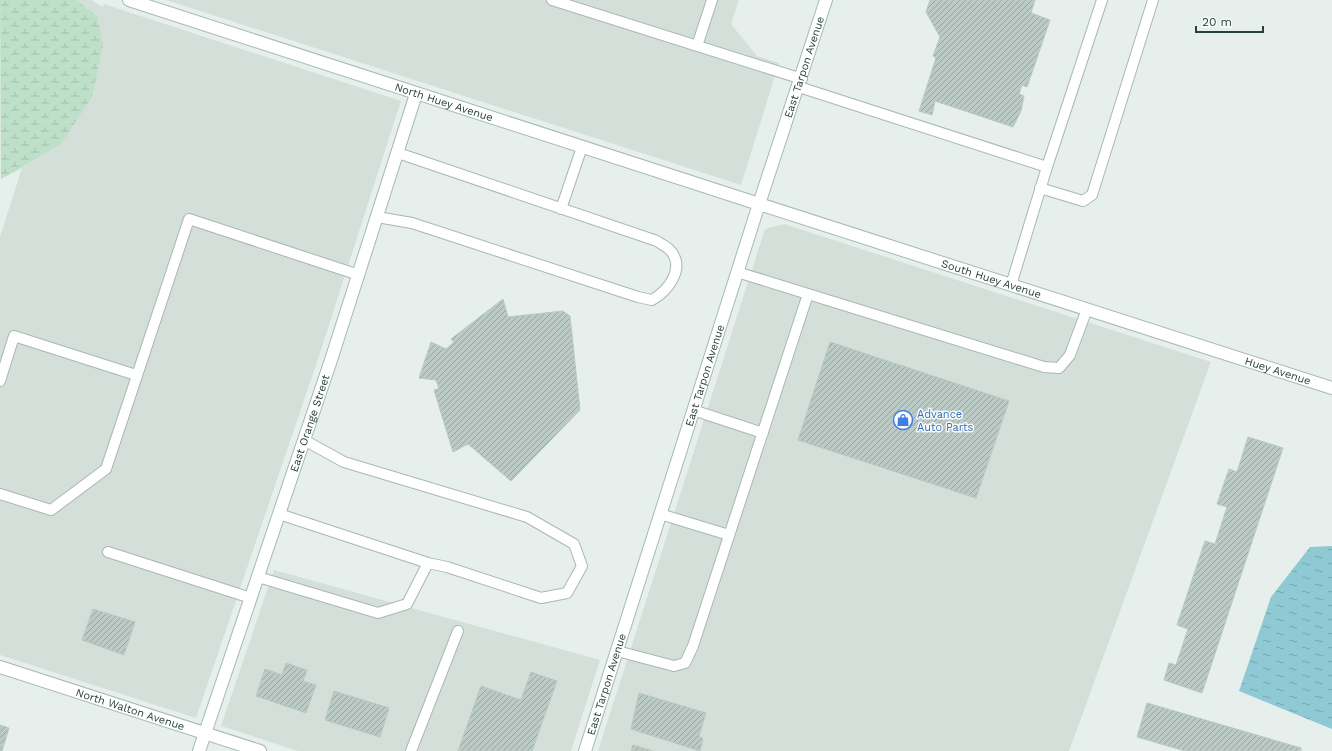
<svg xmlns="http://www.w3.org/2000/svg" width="1332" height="751" font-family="'Work Sans',sans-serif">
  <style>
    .built { fill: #d4dfda }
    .wetland { fill: url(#wetland-marsh) }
    .water { fill: url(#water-ripples) }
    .building { fill: url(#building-hatch); stroke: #b8c9c2 }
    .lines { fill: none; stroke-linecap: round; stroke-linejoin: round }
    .service-casing { stroke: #a8b8b2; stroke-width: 12 }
    .minor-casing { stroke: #a8b8b2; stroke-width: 14 }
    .tertiary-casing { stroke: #a8b8b2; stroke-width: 14 }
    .secondary-casing { stroke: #a4bbb3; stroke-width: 14 }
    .service { stroke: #fff; stroke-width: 10 }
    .minor { stroke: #fff; stroke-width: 12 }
    .tertiary { stroke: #fff; stroke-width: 12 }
    .secondary { stroke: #fff; stroke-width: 12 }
    .labels { text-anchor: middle; stroke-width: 3; stroke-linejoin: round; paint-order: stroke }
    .street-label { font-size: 11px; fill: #24423a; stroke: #f7fbf9 }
    .shop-label { font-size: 11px; fill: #366cbe; stroke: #f7fbf9; text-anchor: start }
  </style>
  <defs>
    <pattern id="wetland-marsh" width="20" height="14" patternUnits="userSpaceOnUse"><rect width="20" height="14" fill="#bfe0c8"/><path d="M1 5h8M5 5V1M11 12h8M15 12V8" fill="none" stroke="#a4c1ad"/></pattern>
    <pattern id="water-ripples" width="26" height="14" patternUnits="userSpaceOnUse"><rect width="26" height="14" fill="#8ec9d4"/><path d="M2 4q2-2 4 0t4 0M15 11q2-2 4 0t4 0" fill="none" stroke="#74a5ad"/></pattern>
    <pattern id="building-hatch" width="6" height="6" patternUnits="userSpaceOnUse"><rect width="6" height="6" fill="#bbcac4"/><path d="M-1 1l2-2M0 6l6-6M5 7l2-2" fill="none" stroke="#98a6a0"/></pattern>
  </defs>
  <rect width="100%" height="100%" fill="#e6efeb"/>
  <path class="built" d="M 77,0 L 92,0 L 102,7 L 104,4 L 401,101 L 319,356 L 196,718 L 0,655 L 0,237 L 22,168 L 61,144 L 97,16 Z
    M 166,0 L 739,0 L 731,24 L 757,56 L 779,63 L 741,185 Z
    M 784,224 L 1211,362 L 1069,751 L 598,751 L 765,229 Z
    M 274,570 L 600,660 L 571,751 L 298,751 L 221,726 Z"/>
  <path class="wetland" d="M 0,0 L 77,0 L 97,16 L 103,45 L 92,97 L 61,144 L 18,170 L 1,179 Z"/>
  <path class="water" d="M 1332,546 L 1332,729 L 1239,691 L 1271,597 L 1310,547 Z"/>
  <path class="building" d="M 930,0 L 1035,0 L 1031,13 L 1050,20 L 1027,87 L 1022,85 L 1019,94 L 1024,96 L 1021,111 L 1013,127 L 935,101 L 932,115 L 919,111 L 936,58 L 933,56 L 940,37 L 926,12 Z
    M 503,299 L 508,317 L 563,311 L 570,316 L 580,410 L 511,481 L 468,444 L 453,452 L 434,390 L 439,389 L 436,380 L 419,378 L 431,342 L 446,349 L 454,342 L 451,339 Z
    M 830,342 L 1009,401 L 976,498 L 798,440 Z
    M 1248,437 L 1283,448 L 1202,693 L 1164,680 L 1169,663 L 1176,665 L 1188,629 L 1177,625 L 1205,541 L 1215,544 L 1227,507 L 1217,504 L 1229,469 L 1237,472 Z
    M 93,609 L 135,622 L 124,655 L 82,640 Z
    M 286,663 L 307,670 L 303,681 L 316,685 L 306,713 L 256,696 L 265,669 L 282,675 Z
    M 531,672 L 557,681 L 532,751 L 458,751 L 481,686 L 521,700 Z
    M 334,691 L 389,708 L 380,737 L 325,720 Z
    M 639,693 L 706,713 L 699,736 L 703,739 L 700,751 L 631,729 Z
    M 1147,703 L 1301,748 L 1301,751 L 1185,751 L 1137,737 Z
    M 0,725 L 9,728 L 2,751 L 0,751 Z
    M 633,745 L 653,751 L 631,751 Z"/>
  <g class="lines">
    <defs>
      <path id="service" d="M 552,0 L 802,79
        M 697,46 L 712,0
        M 799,87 L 1047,167 L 1011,285
        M 1047,167 L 1102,0
        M 1040,188 L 1083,201 L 1092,195 L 1153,0
        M 561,209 L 582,147
        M 377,217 L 412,223 L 638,297 L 652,300 C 668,291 686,268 670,250 C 667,247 661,244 657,241 L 398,153
        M 737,272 L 808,294
        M 0,381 L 14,336 L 136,375
        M 693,410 L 763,433
        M 0,494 L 51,510 L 106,469 L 189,219 L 359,275
        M 279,514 L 428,563
        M 660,514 L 729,535
        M 108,552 L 251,598
        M 258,577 L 378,613 L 407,604 L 428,563 L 447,567 L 541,598 L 567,593 L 582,566 L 574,544 L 527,517 L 344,462 L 304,440
        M 617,651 L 674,666 L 685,663 L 693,646 L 808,294 L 1044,367 L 1059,368 L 1070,355 L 1087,309
        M 411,751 L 458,631"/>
      <g id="minor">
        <path id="s1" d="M 129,0 L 759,204"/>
        <path id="s2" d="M 0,667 L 260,751"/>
        <path id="s3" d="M 199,751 L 331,360 L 416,94"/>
      </g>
      <g id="tertiary">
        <path id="s4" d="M 759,204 L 1332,388"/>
      </g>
      <g id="secondary">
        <path id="s5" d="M 585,751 L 759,204 L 826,0"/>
      </g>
    </defs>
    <use href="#service" class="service-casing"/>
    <use href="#minor" class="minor-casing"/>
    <use href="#tertiary" class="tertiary-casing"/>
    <use href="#secondary" class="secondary-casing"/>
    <use href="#service" class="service"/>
    <use href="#minor" class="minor"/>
    <use href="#tertiary" class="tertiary"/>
    <use href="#secondary" class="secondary"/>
  </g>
  <defs>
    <symbol id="shop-ring" viewBox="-11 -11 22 22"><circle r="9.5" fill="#f7fbf9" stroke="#3f7fe0" stroke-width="1.5"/><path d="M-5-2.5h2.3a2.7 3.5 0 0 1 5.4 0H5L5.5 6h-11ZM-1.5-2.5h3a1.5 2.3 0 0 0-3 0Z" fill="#3f7fe0"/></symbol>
  </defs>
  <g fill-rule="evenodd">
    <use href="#shop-ring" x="892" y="409" width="22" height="22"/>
  </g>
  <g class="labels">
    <g class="street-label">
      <text dy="4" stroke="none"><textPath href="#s5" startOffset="718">East Tarpon Avenue</textPath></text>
      <text dy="4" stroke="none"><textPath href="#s1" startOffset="331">North Huey Avenue</textPath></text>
      <text dy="4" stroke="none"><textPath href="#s4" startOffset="244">South Huey Avenue</textPath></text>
      <text dy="4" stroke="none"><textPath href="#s4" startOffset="545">Huey Avenue</textPath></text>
      <text dy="4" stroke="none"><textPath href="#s5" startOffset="394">East Tarpon Avenue</textPath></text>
      <text dy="4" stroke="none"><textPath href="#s3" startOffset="346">East Orange Street</textPath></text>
      <text dy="4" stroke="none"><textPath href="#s5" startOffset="70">East Tarpon Avenue</textPath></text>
      <text dy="4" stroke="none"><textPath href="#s2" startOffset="137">North Walton Avenue</textPath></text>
    </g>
    <g class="shop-label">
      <text x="917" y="418">Advance<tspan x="917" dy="13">Auto Parts</tspan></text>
    </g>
  </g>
  <path d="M1196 26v6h67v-6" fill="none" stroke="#24423a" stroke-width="2"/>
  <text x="1202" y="26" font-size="12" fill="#24423a" stroke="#f7fbf9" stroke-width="3" paint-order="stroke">20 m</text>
</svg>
